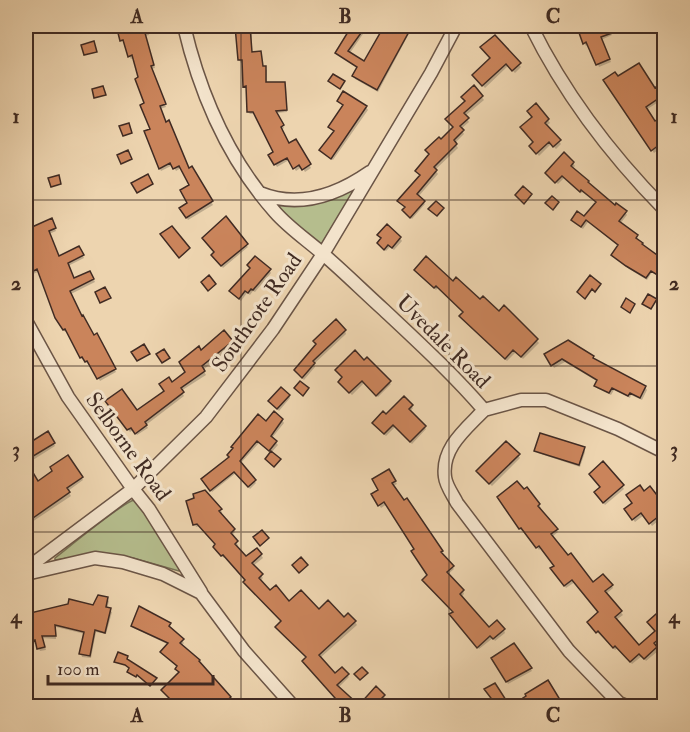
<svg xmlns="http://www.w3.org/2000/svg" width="690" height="732" font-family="'IM FELL Double Pica',serif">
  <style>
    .green { fill: #b5bd8d; stroke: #7a7458; stroke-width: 1.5 }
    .shadow { fill: #0003 }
    .building { fill: #ca845b; stroke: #402b23; stroke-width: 1.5; fill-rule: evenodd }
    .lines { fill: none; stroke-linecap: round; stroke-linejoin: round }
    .street-casing { stroke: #6b5546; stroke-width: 15 }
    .street { stroke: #f3e3cb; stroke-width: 12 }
    .grid { fill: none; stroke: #402b23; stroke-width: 1.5; stroke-opacity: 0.55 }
    .labels { text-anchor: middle; stroke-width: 6; stroke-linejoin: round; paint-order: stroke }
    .street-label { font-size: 22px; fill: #402b23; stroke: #f3e3cb }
    .neatline { fill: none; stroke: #402b23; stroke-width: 2 }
    .grid-label { font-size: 20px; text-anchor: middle; font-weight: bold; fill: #402b23 }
  </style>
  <rect width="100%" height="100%" fill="#edd4af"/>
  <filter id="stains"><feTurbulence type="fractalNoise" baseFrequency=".00333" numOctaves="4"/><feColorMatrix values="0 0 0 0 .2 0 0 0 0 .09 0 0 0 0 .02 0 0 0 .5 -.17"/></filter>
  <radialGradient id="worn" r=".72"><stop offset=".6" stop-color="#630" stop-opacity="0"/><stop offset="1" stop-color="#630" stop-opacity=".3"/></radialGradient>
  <path class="green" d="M 350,191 L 354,192 L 321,245 L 285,215 L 274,203 Z
    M 134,500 L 138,501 L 179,567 L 179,571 L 133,558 L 102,553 L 55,560 L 55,558 C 69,547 122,503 134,500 Z"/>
  <path class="shadow" d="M 133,26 L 147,26 L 149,35 L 145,36 L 155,68 L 151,69 L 166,107 L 160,109 L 189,170 L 192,168 L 213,205 L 188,220 L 181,209 L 189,203 L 191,186 L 181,168 L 176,171 L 173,165 L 161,171 L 154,157 L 152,130 L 140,78 L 134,58 L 131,59 L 129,56 L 119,30 Z
    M 230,26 L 252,26 L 252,53 L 261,52 L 262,55 L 263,67 L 267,70 L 267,84 L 285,84 L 286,86 L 287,112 L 276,113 L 284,128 L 281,130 L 289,145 L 296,141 L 311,168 L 305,172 L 302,167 L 296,171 L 289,160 L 277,167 L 270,156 L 275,153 L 255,114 L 250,114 L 248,112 L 247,89 L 244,86 L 243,62 L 241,63 L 239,60 L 237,30 L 232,31 Z
    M 281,26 L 290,26 L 290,29 L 281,30 Z
    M 344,26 L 352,26 L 363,34 L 350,53 L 365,63 L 381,35 L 367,26 L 383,26 L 388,28 L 389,26 L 413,26 L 378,92 L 355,79 L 354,76 L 358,68 L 337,53 L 349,34 L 343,28 Z
    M 577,26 L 608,26 L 612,35 L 601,40 L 611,62 L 599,67 L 589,44 L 586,46 L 584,43 Z
    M 494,37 L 521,67 L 515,73 L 508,66 L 485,88 L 476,78 L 492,59 Z
    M 617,78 L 656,89 L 663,99 L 646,110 L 655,123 L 660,126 L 664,122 L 664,151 L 662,147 L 654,153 L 605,80 Z
    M 474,87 L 484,100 L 465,116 L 469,122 L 461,129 L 464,134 L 455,143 L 458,148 L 435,170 L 438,174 L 418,197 L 425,204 L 412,219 L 406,213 L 406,208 L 401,204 L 421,176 L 418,174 L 441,141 L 455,128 Z
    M 338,101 L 366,107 L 368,110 L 333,160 L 323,153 L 335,132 L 330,127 L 344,106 Z
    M 533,117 L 548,120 L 550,123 L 546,126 L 561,144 L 556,149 L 551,144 L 539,156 L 533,149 L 535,143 Z
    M 564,154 L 573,163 L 575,166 L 572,169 L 616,207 L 625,212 L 627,215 L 620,224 L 637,236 L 637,240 L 643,247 L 664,262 L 664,280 L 652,272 L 647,280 L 629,269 L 612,255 L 619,246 L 588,222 L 583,229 L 574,223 L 573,220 L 584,219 L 597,203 L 583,191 L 582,193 L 564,178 L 558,184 L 548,175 Z
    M 26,191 L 29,193 L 33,208 L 26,210 Z
    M 51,220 L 56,231 L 49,234 L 58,257 L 79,248 L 84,258 L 68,266 L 74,280 L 90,272 L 95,282 L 71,294 L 81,318 L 93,337 L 97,335 L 116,372 L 100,381 L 90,363 L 88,364 L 85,359 L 83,359 L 68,331 L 65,332 L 64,330 L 52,308 L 40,271 L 33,274 L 27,261 L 29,259 L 26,250 L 26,232 Z
    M 400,238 L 402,241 L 394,250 L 390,247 L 386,251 L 380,246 Z
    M 246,245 L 248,247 L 223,268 L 215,258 Z
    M 269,270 L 271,273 L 255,292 L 253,291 L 250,295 L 247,293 L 241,301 L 232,294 L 231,291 Z
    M 417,273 L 453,283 L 499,313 L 505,307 L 539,343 L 523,359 L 516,352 L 507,361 L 462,319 L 464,313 L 438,288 L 436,290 Z
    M 345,331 L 346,334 L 314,364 L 315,367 L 304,380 L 297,373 L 295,370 Z
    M 223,332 L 234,345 L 203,370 L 206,375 L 181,391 L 184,396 L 146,425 L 148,428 L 137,435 L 133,430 L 130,432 L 108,404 L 136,412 L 166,391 L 172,384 L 187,373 L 201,353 Z
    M 546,354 L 593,357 L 595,360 L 645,387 L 647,390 L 642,400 L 631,395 L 630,398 L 614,390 L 611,395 L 597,388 L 596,386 L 598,382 L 565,362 L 554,368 Z
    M 364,362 L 391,384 L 378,397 L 364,383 L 352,395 L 341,385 Z
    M 289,395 L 290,398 L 279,411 L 272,404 Z
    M 26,405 L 32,417 L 26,420 Z
    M 411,406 L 413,408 L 410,412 L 426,429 L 412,444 L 395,427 L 386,436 L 375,426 L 386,416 Z
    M 282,420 L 284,423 L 272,438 L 278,445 L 271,453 L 259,443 L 240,464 L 256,483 L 250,489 L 236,473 L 212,492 L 204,482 L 230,458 Z
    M 48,433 L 55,446 L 33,460 L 26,446 Z
    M 584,449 L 585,452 L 580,467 L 538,453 L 536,450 Z
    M 518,455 L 520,458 L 492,486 L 479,474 Z
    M 68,457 L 83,480 L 68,491 L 71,496 L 26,526 L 26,469 L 28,467 L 37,483 L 54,472 Z
    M 388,471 L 397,484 L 393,486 L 442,551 L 443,554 L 442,555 L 454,569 L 447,575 L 463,591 L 464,594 L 461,597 L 489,629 L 497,622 L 504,630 L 505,633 L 495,641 L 493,638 L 479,649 L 453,617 L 454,612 L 429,575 L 416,549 L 387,504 L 381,508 L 373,495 L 380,490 Z
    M 622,486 L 624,489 L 605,505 L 597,495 L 602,487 Z
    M 526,489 L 539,505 L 541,508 L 539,510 L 558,532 L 552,537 L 593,584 L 612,586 L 613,588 L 606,594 L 623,615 L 616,620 L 639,647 L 656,632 L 663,610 L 657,601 L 663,595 L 664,597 L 664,638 L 655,646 L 658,651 L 646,661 L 642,656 L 632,664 L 618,648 L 615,650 L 590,625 L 600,612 L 575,582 L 566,588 L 554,571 L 556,566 L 541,548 L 539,550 L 523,530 L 522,531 L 499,497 Z
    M 205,492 L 221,510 L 222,513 L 220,514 L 234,530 L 235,532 L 231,536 L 238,545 L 236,547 L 246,559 L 257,550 L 261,555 L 263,558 L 253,566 L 263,578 L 260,581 L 270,592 L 289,603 L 344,619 L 348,615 L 355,622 L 357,625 L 320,658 L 335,676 L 347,675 L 349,677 L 338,688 L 358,706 L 342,706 L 337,702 L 282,622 L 226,556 L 224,558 L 216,550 L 217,545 L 200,526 L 196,527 L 188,502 Z
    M 644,493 L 659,501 L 664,497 L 664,516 L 652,526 L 644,515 L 635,522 L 627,512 Z
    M 107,599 L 109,601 L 107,609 L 112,612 L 106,634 L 96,632 L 91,658 L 82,657 L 81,654 L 85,634 L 56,627 L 56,639 L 42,638 L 46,650 L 40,651 L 37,643 L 26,645 L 26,621 L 94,607 Z
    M 170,624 L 170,629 L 184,643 L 181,646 L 199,661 L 230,698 L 232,701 L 226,705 L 228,706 L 178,706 L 173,700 L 180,673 L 178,667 L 164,655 L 169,645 L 134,628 L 133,626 Z
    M 522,654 L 532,671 L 508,684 L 493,659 Z
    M 547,682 L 562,706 L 529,706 L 525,699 Z
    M 376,689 L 385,698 L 380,704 L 382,706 L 360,706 Z"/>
  <path class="building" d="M 128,26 L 164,26 L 164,28 L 145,33 L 154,65 L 151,66 L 166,104 L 160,106 L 166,122 L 169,120 L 189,168 L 192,166 L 213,201 L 186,218 L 179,208 L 187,203 L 180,190 L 189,185 L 179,166 L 173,169 L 170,163 L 159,169 L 144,131 L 150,129 L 140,105 L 144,103 L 135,79 L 138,77 L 132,55 L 128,57 L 123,40 L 120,41 L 117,29 Z
    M 235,26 L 250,26 L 252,52 L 261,51 L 263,66 L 266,66 L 266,82 L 285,82 L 287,110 L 276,111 L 284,125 L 281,127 L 289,143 L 296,139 L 311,164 L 302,170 L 299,165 L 293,169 L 287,158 L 274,165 L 268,155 L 273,152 L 253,112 L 247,112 L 246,86 L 243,87 L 242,60 L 238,60 Z
    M 338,26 L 407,26 L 411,28 L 377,90 L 352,76 L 357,67 L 335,53 L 348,32 ZM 366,26 L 380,33 L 364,61 L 348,51 Z
    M 582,26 L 609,26 L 612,33 L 601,37 L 610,59 L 596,65 L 586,42 L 583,44 L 577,27 Z
    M 495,35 L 521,63 L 512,71 L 506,64 L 482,86 L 472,75 L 490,58 L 480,47 Z
    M 94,41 L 97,52 L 84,55 L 81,45 Z
    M 639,63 L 655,88 L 656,87 L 662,96 L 646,107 L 655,121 L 658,119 L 661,123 L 664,121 L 664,153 L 659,145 L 651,151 L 603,80 L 615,72 L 618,76 Z
    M 333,74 L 345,81 L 340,89 L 328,81 Z
    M 474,85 L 483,96 L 464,113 L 469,118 L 460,126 L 464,130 L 454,140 L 457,144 L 434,167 L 437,170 L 417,194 L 425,201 L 410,218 L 402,210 L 405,207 L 397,201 L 420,175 L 415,171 L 429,154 L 425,150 L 439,137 L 441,139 L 453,127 L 445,119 L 465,101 L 461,97 Z
    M 103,86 L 106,95 L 94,98 L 92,89 Z
    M 343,91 L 367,106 L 331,159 L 319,150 L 334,131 L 328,127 L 343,105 L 337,101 Z
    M 536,103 L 549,119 L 545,123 L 561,140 L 553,147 L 549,142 L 536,154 L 529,146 L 533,142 L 520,127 L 532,117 L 527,111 Z
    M 129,123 L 132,133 L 123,136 L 119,126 Z
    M 128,150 L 132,159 L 121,164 L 117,155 Z
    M 564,152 L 574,162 L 571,166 L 589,181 L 588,182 L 615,205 L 616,203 L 627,211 L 619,221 L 638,235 L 636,238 L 643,243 L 642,244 L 664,260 L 664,279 L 651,271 L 646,278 L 626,266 L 611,255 L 618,245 L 586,220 L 581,227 L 571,220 L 577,211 L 584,216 L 596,202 L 581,190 L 580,192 L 562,176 L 555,183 L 545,173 Z
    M 148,174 L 153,184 L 137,193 L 131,183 Z
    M 59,175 L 61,184 L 51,187 L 48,178 Z
    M 523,186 L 532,194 L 524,204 L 515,195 Z
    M 552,196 L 559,202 L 553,210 L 545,203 Z
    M 436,201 L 444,208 L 437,216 L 428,209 Z
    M 226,216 L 248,244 L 221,266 L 211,255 L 214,252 L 202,238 Z
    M 52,218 L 56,228 L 49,231 L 59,256 L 79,246 L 84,255 L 68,263 L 74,278 L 90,271 L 94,279 L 70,291 L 82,316 L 83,315 L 94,335 L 97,333 L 116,369 L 97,379 L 87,361 L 85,362 L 82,357 L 80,358 L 65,329 L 63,330 L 55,318 L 37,269 L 30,273 L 26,262 L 26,234 L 33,231 L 32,227 Z
    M 387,224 L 401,237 L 392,248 L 388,245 L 384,250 L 377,243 L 381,238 L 377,235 Z
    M 172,226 L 190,248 L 179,258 L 160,234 Z
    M 255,256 L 271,269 L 253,290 L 251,289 L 248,293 L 245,291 L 239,299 L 229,291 L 250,268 L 247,265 Z
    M 426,256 L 453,281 L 456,277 L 480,299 L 483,296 L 499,311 L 504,305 L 538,339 L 521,357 L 513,350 L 505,359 L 459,316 L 463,312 L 436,286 L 434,288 L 414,270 Z
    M 209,275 L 216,284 L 208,291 L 201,282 Z
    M 590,275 L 601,284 L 595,292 L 592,289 L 585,299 L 577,292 Z
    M 105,287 L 111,298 L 100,303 L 95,292 Z
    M 648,294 L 657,299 L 651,309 L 642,304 Z
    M 626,298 L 635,304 L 630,313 L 621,307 Z
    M 336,319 L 346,330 L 313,361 L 315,363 L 302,378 L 294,370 L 316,344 L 313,341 Z
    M 224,330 L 233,341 L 202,366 L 205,371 L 181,388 L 184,392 L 145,422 L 147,425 L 135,434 L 131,428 L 127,430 L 105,401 L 122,389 L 137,410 L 164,391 L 159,384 L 169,377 L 172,382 L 185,372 L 179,362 L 199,346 L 201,350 Z
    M 568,340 L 594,356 L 593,358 L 646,386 L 640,398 L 630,393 L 628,396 L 612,388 L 609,393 L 594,386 L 597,380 L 562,359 L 551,366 L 544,354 Z
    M 144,344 L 150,354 L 137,361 L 131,352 Z
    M 164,349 L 170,358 L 162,363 L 156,354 Z
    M 355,350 L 364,360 L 367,357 L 391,381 L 376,396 L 362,381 L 349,393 L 338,382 L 342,377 L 335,370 Z
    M 300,381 L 309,388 L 303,396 L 294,388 Z
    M 281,387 L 290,395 L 277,409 L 268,401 Z
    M 404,396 L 413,405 L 409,409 L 426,426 L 410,442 L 393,425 L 384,434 L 372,423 L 383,411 L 386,414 Z
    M 274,411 L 283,419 L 271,436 L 277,441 L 269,451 L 257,441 L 240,461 L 256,480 L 248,487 L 234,472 L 210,491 L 201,479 L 229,457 L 227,455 L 233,448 L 231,447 L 258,414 L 266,421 Z
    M 48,431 L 55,443 L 30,458 L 26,451 L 26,445 Z
    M 540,433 L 585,447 L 579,465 L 534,451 Z
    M 506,441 L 520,454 L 489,484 L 476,471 Z
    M 271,451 L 281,459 L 274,467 L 265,459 Z
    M 68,455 L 83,477 L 67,488 L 70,492 L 33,518 L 26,506 L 26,461 L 38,481 L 52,471 L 50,467 Z
    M 603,461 L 624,485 L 603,503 L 594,492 L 600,487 L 589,474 Z
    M 389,469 L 396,481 L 392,483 L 404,500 L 407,498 L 443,551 L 441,552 L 454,566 L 447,572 L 464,590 L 460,594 L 489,627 L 497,620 L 505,629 L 493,639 L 490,636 L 477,648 L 449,614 L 453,612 L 422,580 L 427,575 L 411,551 L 414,549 L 384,502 L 378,506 L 371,494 L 378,490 L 372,479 Z
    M 517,481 L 524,489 L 527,487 L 540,504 L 538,506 L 558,529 L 551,534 L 568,555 L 571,553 L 593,582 L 603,574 L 613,585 L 605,591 L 622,611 L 615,617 L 639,645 L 655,631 L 647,622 L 664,607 L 664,643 L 660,638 L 654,643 L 657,647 L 644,659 L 639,654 L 630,662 L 615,646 L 613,648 L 598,631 L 596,633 L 587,622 L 598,612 L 572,580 L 564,586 L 550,568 L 554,566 L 539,546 L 536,548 L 521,528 L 519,529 L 497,497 Z
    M 640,485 L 644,491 L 650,486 L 660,499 L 664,495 L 664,512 L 649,524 L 641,513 L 632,520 L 624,509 L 632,503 L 626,495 Z
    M 205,490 L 222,509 L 219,511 L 235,529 L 231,533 L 238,541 L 235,544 L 246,556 L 257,548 L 262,554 L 252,563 L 263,574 L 259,578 L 270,590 L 276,585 L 289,601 L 301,590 L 319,609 L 328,600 L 344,617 L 348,613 L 356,621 L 319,655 L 335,673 L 342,667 L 349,674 L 337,685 L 359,705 L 376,686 L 385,695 L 379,701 L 385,706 L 342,706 L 334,699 L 335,698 L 302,661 L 306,657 L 275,627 L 281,621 L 243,582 L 245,580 L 223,555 L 221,556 L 213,547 L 215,544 L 197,524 L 193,525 L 186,501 L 194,498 L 193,494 Z
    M 262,530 L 269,538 L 260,546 L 253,537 Z
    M 301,557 L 308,565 L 299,573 L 292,565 Z
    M 98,595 L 108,597 L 106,607 L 111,608 L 105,633 L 95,630 L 90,656 L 79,654 L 84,632 L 55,625 L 56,636 L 42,636 L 45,647 L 37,649 L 35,640 L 26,643 L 26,614 L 68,604 L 69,599 L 93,605 Z
    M 139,606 L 171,623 L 169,626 L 184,639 L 180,643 L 200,660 L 199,661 L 231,697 L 220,706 L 177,706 L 161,690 L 179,672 L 175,669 L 177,666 L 160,652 L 168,643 L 131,626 Z
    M 514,643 L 532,668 L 506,682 L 491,658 Z
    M 118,652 L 128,656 L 127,659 L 157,678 L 150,686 L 137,675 L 136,677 L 127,672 L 129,668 L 125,665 L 114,662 Z
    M 362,667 L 368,673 L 360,680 L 354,674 Z
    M 548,680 L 562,703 L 557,706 L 528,706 L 523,698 L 526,696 L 525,694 Z
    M 495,683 L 506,700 L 497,706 L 484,689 Z"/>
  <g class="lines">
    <defs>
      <path id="street" d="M 184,26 C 200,94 228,159 275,212 C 289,228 307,240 323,254 C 344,272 363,291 384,310 C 418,342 453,374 484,410 C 466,429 441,448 445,477 C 446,486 453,495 457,503 L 569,651 L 619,703 L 626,706
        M 531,26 C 564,93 612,156 664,209
        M 260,193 C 299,209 337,195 370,172
        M 26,321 L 68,397 L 133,489 L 149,509 L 201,592
        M 484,410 L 521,400 L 546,400 L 618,429 L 664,452
        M 26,569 L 133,489 L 206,417 L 273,329 L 323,254 L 431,73 L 456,26
        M 26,574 L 95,558 L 123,562 L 163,574 L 201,593 L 244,651 L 293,706"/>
    </defs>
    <use href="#street" class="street-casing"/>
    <use href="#street" class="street"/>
  </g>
  <path class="grid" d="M 241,26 L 241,706M 449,26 L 449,706M 26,200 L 664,200M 26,366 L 664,366M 26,532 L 664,532"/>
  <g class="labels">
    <g class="street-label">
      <text transform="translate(256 312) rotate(-55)" y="8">Southcote Road</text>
      <text transform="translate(444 341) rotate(45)" y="8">Uvedale Road</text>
      <text transform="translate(129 446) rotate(54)" y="8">Selborne Road</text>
    </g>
  </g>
  <rect width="690" height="732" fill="none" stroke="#edd4af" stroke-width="66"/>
  <path d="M48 675v9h165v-9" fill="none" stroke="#402b23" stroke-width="3"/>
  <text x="57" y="675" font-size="18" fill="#402b23" stroke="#f3e3cb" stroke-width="4.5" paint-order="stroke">100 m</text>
  <rect x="33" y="33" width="624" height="666" class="neatline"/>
  <g class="grid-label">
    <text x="137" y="23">A</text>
    <text x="345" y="23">B</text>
    <text x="553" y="23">C</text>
    <text x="16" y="123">1</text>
    <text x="674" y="123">1</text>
    <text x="16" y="290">2</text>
    <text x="674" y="290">2</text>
    <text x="16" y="456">3</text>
    <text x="674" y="456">3</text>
    <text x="16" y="623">4</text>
    <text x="674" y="623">4</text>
    <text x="137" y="722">A</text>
    <text x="345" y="722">B</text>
    <text x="553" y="722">C</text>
  </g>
  <rect width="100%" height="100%" filter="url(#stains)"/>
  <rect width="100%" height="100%" fill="url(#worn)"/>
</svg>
